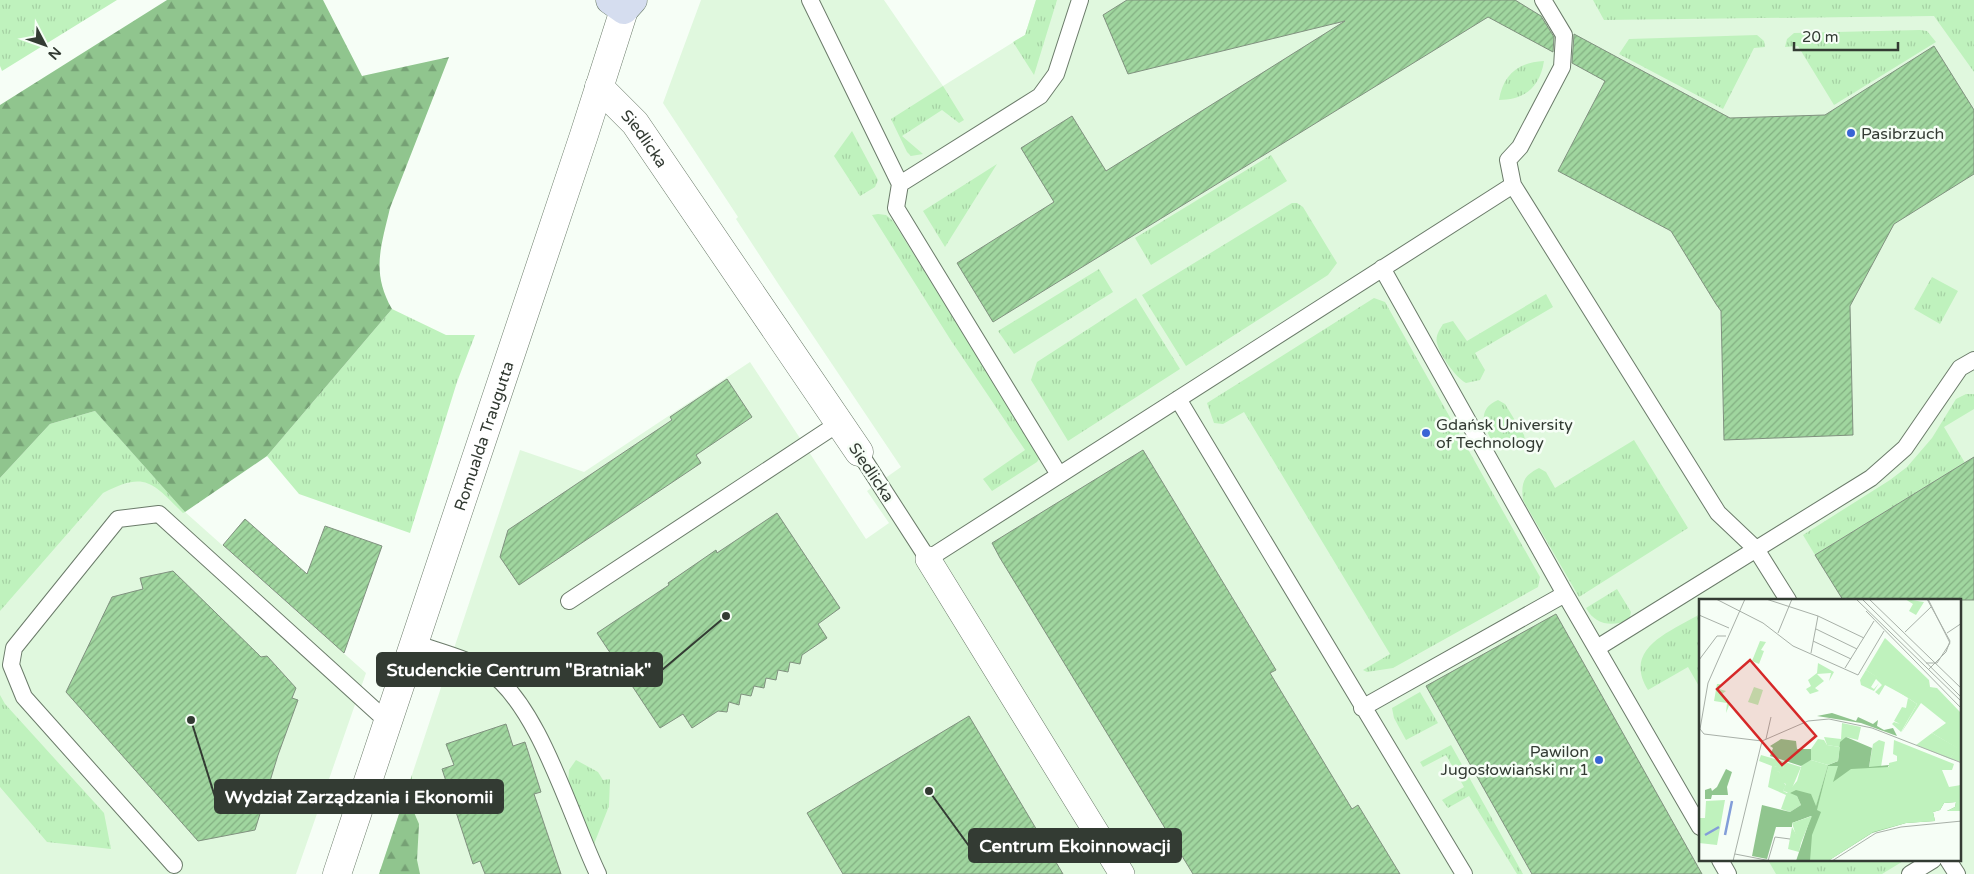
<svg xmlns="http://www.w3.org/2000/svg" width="1974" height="874" font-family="'Varela Round',sans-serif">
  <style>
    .built { fill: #e0f8de; fill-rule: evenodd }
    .grass { fill: url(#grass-tufts) }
    .forest { fill: url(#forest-firs) }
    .building { fill: url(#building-hatch); stroke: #80917f }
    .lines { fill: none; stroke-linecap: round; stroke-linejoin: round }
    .service-casing { stroke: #6b7b6a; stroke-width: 18 }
    .pedestrian-casing { stroke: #6b7b6a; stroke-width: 26 }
    .minor-casing { stroke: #6b7b6a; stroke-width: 29 }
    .secondary-casing { stroke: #6b7b6a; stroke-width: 29 }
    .service { stroke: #fff; stroke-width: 16 }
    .pedestrian { stroke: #fff; stroke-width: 25 }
    .minor { stroke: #fff; stroke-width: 28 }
    .secondary { stroke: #d5ddef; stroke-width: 28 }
    .poi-dot { fill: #3964d5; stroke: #f6fef6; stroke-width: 2 }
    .labels { text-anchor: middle; stroke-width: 5; stroke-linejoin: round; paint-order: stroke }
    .poi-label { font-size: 16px; fill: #333b33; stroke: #f6fef6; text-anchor: start }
    .street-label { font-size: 16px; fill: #333b33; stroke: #f6fef6 }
    .inset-river { fill: none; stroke: #829dd9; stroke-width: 2.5 }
    .inset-road { fill: none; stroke: #a8b0a8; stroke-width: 1 }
    .view { fill: #d62828; fill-opacity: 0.15; stroke: #d62828; stroke-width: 2.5 }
    .inset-edge { fill: none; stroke: #333b33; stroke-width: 2.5 }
    .leader { fill: none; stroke: #333b33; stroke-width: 2 }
    .callout-dot { fill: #333b33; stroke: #f6fef6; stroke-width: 2 }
    .callout { fill: #333b33; stroke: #333b33; stroke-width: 2 }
    .callout-label { font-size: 18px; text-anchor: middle; font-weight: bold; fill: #fff }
  </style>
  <defs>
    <pattern id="grass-tufts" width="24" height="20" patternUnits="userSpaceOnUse" patternTransform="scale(1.25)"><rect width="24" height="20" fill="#bff2bd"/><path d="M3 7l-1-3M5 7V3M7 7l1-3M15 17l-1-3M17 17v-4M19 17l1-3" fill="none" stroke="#a5d0a3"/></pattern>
    <pattern id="forest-firs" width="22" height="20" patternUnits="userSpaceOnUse" patternTransform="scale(1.25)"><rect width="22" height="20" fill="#90c58e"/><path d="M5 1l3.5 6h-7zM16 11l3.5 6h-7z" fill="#76a175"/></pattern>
    <pattern id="building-hatch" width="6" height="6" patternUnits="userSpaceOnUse" patternTransform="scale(1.25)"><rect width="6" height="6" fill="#a0d69f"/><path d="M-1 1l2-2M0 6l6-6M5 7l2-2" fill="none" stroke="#83af82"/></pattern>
  </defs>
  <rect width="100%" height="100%" fill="#f6fef6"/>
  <path class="built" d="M 701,0 L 884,0 L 943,86 L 1025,35 L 1036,0 L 1974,0 L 1974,874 L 379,874 L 520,450 L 584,472 L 750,362 L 866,539 L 889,523 L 867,491 L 901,467 L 779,285 L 736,219 L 738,217 L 663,103 ZM 1700,600 L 1960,600 L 1960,860 L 1700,860 Z
    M 95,411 L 185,512 L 366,673 L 296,874 L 0,874 L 0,478 Z"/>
  <path class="grass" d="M 0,0 L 117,0 L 2,71 L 0,66 Z
    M 1036,0 L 1057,0 L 1034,75 L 1013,42 L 1025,35 Z
    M 1593,0 L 1974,0 L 1974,72 L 1934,16 L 1604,20 Z
    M 1920,30 L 1927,31 L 1936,42 L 1834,105 L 1798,46 L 1785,47 L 1787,39 L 1794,33 Z
    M 1757,35 L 1764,41 L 1765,47 L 1754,48 L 1723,109 L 1619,54 L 1629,39 Z
    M 1544,61 C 1540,87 1525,100 1499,100 C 1503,75 1518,62 1544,61 Z
    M 943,86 L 964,120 L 959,123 L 942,110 L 902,136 L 923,154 L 911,156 L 907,152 L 891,119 Z
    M 852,131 L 878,180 L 875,187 L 860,196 L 834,156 Z
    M 1271,155 L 1287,181 L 1151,265 L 1135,238 Z
    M 997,164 L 945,247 L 923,211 Z
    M 1292,203 L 1297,203 L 1303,207 L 1337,263 L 1328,275 L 1186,366 L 1142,295 Z
    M 878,214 L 886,215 L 893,221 L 1037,453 L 1039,459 L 1037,462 L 992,491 L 983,479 L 1025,450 L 950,339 L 872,215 Z
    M 1099,269 L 1113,292 L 1014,354 L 998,331 Z
    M 1932,277 L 1958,291 L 1940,324 L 1914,309 Z
    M 1546,294 L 1553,307 L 1475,353 L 1485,370 L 1480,380 L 1466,383 C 1455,377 1440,355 1437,343 C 1435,336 1440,329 1443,324 L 1453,321 L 1467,341 Z
    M 1136,298 L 1180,369 L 1068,441 L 1031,380 L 1037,362 Z
    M 1374,298 L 1385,302 L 1540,577 L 1538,587 L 1393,668 L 1367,672 L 1363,670 L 1390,654 L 1244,412 L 1223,424 L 1214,423 L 1207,403 Z
    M 392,309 L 446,335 L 475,335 L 457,382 L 410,533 L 299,494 L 267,456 Z
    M 1966,394 L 1974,394 L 1974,409 L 1944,427 L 1965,463 L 1815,555 L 1803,535 L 1890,480 L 1907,467 L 1932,438 L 1956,399 Z
    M 1498,400 L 1505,404 L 1524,435 L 1525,440 C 1518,450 1508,451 1497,448 C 1485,432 1474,410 1498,400 Z
    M 95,411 L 185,512 L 183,513 C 152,482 145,471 103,493 L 0,611 L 0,478 L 50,424 Z
    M 1634,440 L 1688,528 L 1579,597 L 1523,500 C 1521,483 1523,476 1539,468 L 1546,472 L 1555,488 Z
    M 1617,589 L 1631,612 L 1629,620 C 1612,627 1595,625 1586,608 Z
    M 1700,614 L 1700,688 L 1688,667 L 1648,690 C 1622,648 1670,632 1700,614 Z
    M 1420,692 L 1438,723 L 1406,740 L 1394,718 L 1392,708 Z
    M 0,695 L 5,704 L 104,813 L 111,849 L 47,842 L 0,787 Z
    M 1451,745 L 1523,874 L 1517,874 L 1469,796 L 1448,808 L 1442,800 L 1464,787 L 1446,755 L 1423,767 L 1420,762 Z
    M 576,760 L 598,772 L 603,780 L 610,779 L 609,806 L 594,844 L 568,784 L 569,770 Z
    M 1768,860 L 1905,860 L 1882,874 L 1776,874 Z"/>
  <path class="forest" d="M 167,0 L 323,0 L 362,76 L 449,57 L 390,208 C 381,247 371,272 392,309 L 267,456 L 185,512 L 95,411 L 50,424 L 0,478 L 0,105 Z
    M 412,775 L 410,803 L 419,824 L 417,860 L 420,874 L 379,874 Z"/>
  <path class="building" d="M 1127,0 L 1515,0 L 1541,16 L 1554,37 L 1553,52 L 1488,17 L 993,322 L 957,263 L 1054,202 L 1021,148 L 1072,116 L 1106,171 L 1345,21 L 1128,74 L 1103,15 Z
    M 1574,34 L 1730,118 L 1825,115 L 1934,46 L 1974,110 L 1974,174 L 1894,224 L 1850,306 L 1853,435 L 1724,440 L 1721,311 L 1716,304 L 1671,231 L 1558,171 L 1605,81 L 1572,63 Z
    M 727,379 L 752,417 L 696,455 L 701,463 L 519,585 L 500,557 L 508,530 L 672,420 L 670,417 Z
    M 1143,450 L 1276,670 L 1270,673 L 1352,809 L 1358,805 L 1400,874 L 1193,874 L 1000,558 L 992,543 Z
    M 1974,457 L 1974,600 L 1843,600 L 1815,555 Z
    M 777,513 L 840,608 L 818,624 L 827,638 L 802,655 L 800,664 L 790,662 L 788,672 L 778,670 L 776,680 L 766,678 L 764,688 L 754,686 L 751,696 L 741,694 L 739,705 L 729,702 L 727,712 L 718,711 L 692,728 L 683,714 L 660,728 L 597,633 L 669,585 L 668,583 L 716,550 L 717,553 Z
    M 245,519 L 307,574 L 325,526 L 382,546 L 344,653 L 223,545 Z
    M 173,571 L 261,657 L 267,656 L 296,688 L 292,698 L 298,700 L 278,755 L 255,830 L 198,841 L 66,692 L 112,597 L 143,589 L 140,578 Z
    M 1556,614 L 1702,874 L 1532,874 L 1426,686 Z
    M 969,716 L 1063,874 L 843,874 L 807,813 Z
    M 506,724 L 513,746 L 525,742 L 541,792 L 534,794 L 561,874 L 485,874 L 480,861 L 473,864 L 442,769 L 454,765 L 446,744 Z"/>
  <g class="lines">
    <defs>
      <path id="service" d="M 810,0 L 900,184 L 896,208 L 1058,473
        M 1543,0 L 1564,35 L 1562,67 L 1520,147 L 1508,160 L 1513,185 L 1718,513 L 1756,549 L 1788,600
        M 900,184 L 1040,96 L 1056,74 L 1080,0
        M 1382,268 L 1565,594 L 1700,827
        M 1178,399 L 1464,874
        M 859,452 L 928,559 L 1513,185
        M 569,601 L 839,423
        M 414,643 C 436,651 466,658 486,670 C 538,701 571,818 598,874
        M 1597,648 L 1871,478 L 1905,448 L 1960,368 L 1974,360
        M 1362,708 L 1565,594
        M 1720,860 L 1728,874
        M 1948,860 L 1957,874
        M 174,865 L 24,697 L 11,665 L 14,648 L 118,519 L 159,514 L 388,722
        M 1910,874 L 1933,860"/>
      <path id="pedestrian" d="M 928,559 L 1122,874"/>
      <g id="minor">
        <path id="s1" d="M 599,87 L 635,123 L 859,452"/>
        <path id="s2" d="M 337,874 L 584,135 L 624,10"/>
      </g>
      <path id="secondary" d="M 610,0 L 624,10 L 633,0"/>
    </defs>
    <use href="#service" class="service-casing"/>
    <use href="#pedestrian" class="pedestrian-casing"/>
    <use href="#minor" class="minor-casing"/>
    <use href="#secondary" class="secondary-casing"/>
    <use href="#service" class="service"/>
    <use href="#pedestrian" class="pedestrian"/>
    <use href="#minor" class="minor"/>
    <use href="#secondary" class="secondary"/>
  </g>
  <g class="poi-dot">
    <circle cx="1851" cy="133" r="5"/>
    <circle cx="1426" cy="433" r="5"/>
    <circle cx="1599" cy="760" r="5"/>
  </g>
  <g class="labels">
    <g class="poi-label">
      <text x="1861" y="139">Pasibrzuch</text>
      <text x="1436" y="430">Gdańsk University<tspan x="1436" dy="18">of Technology</tspan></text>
      <text x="1589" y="757" text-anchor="end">Pawilon<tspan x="1589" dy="18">Jugosłowiański nr 1</tspan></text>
    </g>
    <g class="street-label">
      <text dy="6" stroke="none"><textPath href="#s1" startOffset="69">Siedlicka</textPath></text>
      <text dy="6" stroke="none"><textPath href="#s2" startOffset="462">Romualda Traugutta</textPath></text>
      <text transform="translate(872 472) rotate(56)" y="6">Siedlicka</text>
    </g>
  </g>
  <g transform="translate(1699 599)">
    <rect width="262" height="262" fill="#f6fef6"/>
    <path d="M 61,42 L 67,43 L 62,51 L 65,52 L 60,65 L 53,62 ZM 119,64 L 135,73 L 130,82 L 132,74 L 118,75 L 125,82 L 116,89 L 120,92 L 111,95 L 107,90 L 112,87 L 109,81 L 118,74 ZM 167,71 L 203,93 L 208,98 L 186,86 L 180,96 L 176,93 L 183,86 L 177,80 L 172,88 L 175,90 L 180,84 L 175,92 L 162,86 L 161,81 ZM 18,85 L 21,85 L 20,90 L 27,92 L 23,95 L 31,104 L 27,114 L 28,104 L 15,102 ZM 55,88 L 64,91 L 59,106 L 49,103 ZM 209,99 L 218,105 L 202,133 L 193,125 L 195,123 L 201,125 L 195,122 L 203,108 L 207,109 ZM 143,124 L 162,128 L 159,141 L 147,138 L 141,148 L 128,146 L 125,138 L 142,140 ZM 180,141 L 186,143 L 182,168 L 170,168 L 174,145 ZM 62,156 L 86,163 L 84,170 L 75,167 L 75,171 L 81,173 L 79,179 L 87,186 L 84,192 L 88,194 L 98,182 L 103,165 L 112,161 L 129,166 L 117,208 L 98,197 L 102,206 L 91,213 L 82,210 L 87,196 L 69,188 L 73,167 L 60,162 ZM 93,228 L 102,244 L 100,253 L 89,250 Z" fill="#bff2bd"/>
    <path d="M 133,114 L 157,122 L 159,118 L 174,125 L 179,121 L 178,127 L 185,131 L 194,129 L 198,137 L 162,124 L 118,117 ZM 147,138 L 173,149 L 170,168 L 190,166 L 150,245 L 262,186 L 261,212 L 248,212 L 256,208 L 257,203 L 245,204 L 241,211 L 234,213 L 236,222 L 207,224 L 173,234 L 129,262 L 97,262 L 112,217 L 93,224 L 93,228 L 77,228 L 68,260 L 53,257 L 63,206 L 91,213 L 102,206 L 98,197 L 91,194 L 97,191 L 112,195 L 117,207 L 129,166 L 139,162 L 141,143 ZM 82,140 L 97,142 L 98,150 L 112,150 L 112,161 L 102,167 L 71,157 L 74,149 L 71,147 ZM 27,170 L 33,173 L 28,188 L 29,196 L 13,196 L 12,200 L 6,200 L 6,191 L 12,189 L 13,192 L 18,188 Z" fill="#90c58e"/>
    <path d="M 206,0 L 225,3 L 217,16 L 210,12 L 214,5 ZM 186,39 L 230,81 L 231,88 L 238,89 L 262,114 L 262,163 L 251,160 L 258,149 L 233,134 L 247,124 L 222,104 L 202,134 L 218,105 L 167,71 ZM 119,140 L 125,141 L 128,146 L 141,148 L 139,162 L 129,166 L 112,161 L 112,150 ZM 195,141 L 255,165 L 253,171 L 243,171 L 250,188 L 262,186 L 261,212 L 248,212 L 256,208 L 257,203 L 245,204 L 241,211 L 234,213 L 236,222 L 207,224 L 174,233 L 129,262 L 111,262 L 113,236 L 122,213 L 118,211 L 129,167 L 139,167 L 134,183 L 152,170 L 190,168 L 190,164 L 198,162 L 198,157 L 194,155 ZM 26,201 L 18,246 L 0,244 L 0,219 L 6,219 L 7,202 Z" fill="#bff2bd"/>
    <path d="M 233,134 L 259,149 L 251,160 L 217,146 ZM 86,163 L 102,168 L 91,194 L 84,192 L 87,185 L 75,181 L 81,173 L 73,172 L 75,167 L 84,169 ZM 113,217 L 102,244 L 99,243 L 93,224 Z" fill="#bff2bd"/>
    <path class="inset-river" d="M 6,236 L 20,228M 26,236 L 33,202"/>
    <path class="inset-road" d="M 17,0 L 64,24 L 94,47 L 159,76M 67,0 L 119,17 L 165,39M 157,0 L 263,103M 163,0 L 263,99M 170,0 L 263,90M 228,0 L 251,42 L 247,53 L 230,70M 167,12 L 263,110M 0,16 L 30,29M 117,30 L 158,50M 206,33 L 232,8M 79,34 L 93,0M 248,34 L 263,24M 114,42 L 152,60M 112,54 L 119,17M 0,61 L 18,37 L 27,37M 227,64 L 238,64 L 251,44 L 229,0M 146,69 L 175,22M 159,76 L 185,32M 67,140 L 72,118M 63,142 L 109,122 L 130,120 L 173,129 L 263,164M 36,255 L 72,262M 34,262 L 63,142 L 5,135 L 1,130 L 9,84 L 46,0M 69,262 L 76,238 L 91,240M 133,262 L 177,234 L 202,228 L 263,222"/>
    <path class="view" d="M 51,61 L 117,137 L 83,166 L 18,90 Z"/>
    <rect width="262" height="262" class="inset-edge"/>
  </g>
  <path class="leader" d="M726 616L662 670M191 720L215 797M929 791L969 846"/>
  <g class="callout-dot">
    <circle cx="726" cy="616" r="5"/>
    <circle cx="191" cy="720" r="5"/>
    <circle cx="929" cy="791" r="5"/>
  </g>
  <g class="callout">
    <rect x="377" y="653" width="285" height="33" rx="5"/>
    <rect x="215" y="780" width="288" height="33" rx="5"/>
    <rect x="969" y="829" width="212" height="33" rx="5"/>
  </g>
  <g class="callout-label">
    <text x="519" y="676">Studenckie Centrum "Bratniak"</text>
    <text x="359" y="803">Wydział Zarządzania i Ekonomii</text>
    <text x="1075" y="852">Centrum Ekoinnowacji</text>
  </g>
  <g transform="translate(45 45) rotate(131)" stroke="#f6fef6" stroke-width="4" paint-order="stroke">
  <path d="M0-4L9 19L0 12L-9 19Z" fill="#333b33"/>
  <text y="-8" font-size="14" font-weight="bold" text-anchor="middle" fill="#333b33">N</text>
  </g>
  <path d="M1794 42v8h104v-8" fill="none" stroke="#333b33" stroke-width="2.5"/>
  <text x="1802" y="42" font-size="15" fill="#333b33" stroke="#f6fef6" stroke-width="4" paint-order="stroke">20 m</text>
</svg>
